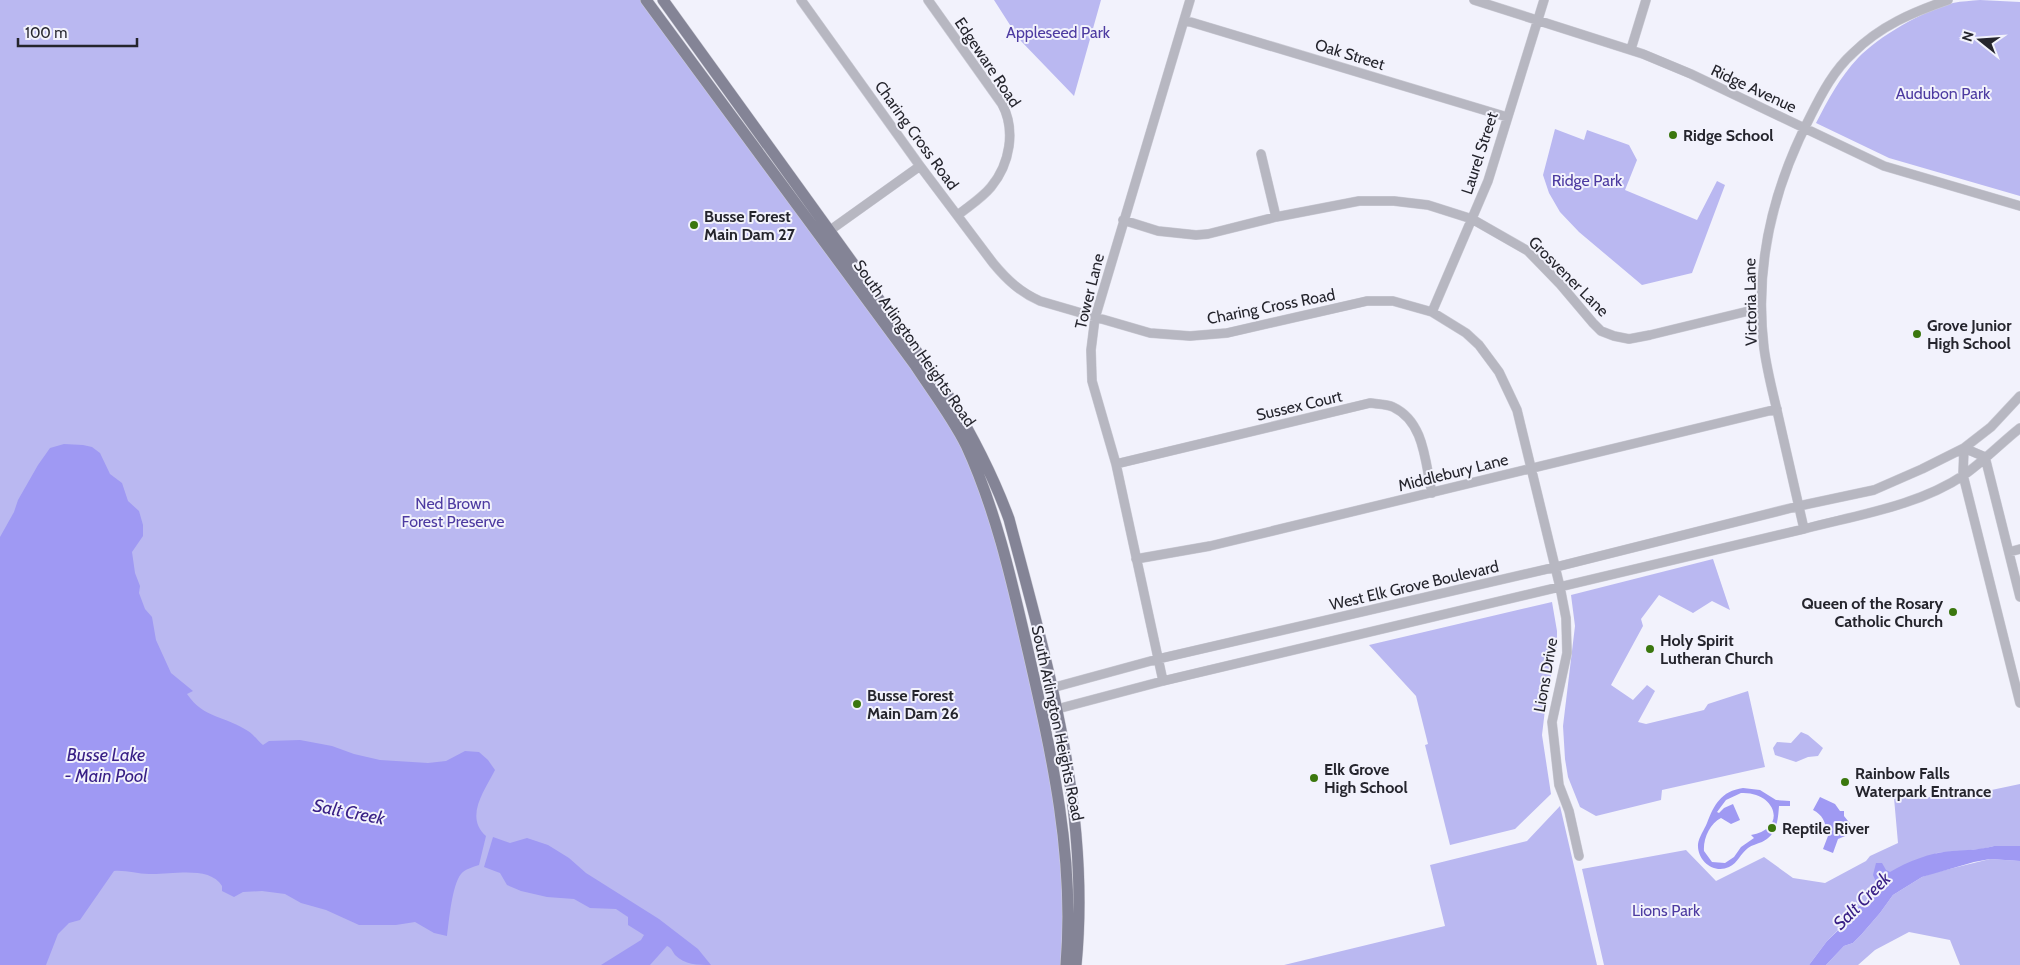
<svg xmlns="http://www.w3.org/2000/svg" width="2020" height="965" font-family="Cabin,sans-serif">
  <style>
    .green { fill: #bab8f1 }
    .water { fill: #9f99f3; fill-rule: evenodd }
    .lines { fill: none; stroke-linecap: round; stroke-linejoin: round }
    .minor-casing { stroke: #cdcdd7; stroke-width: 10 }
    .major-casing { stroke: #cdcdd7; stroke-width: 12 }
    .minor { stroke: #b7b7c1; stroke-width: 9 }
    .major { stroke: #848496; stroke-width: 11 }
    .poi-dot { fill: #3b770e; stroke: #f2f2fc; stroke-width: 2 }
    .labels { text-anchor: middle; stroke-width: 4; stroke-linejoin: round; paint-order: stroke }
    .park-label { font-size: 16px; fill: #4d3ba1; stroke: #f2f2fc }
    .street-label { font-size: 16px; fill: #25252d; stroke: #f2f2fc }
    .poi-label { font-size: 16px; font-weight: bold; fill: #25252d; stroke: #f2f2fc; text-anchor: start }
    .water-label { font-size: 18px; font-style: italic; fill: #392086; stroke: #f2f2fc }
  </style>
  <rect width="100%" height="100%" fill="#f2f2fc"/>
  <path class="green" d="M 0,0 L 646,0 L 953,422 L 996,526 L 1061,810 L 1066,965 L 0,965 Z
    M 994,0 L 1101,0 L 1074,96 L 1019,39 Z
    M 1980,0 L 2020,2 L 2020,196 L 1889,158 L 1816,123 C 1828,100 1840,77 1858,58 C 1878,37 1924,10 1953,3 C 1962,1 1971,1 1980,0 Z
    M 1555,129 L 1584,140 L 1587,130 L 1629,145 L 1637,160 L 1625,190 L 1697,220 L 1717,181 L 1725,185 L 1692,273 L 1642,285 L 1579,232 L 1560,212 L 1549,193 L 1543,175 Z
    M 1713,559 L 1730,610 L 1712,601 L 1693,613 L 1659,595 L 1641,619 L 1643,626 L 1611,685 L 1633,700 L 1647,685 L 1655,691 L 1638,722 L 1646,724 L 1704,710 L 1708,704 L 1748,691 L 1765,767 L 1662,790 L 1661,800 L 1596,816 L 1580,807 L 1568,777 L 1565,759 L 1563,726 L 1575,626 L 1571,595 Z
    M 1552,602 L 1557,631 L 1557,644 L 1546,701 L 1542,735 L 1551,794 L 1515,829 L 1450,845 L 1425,745 L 1428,744 L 1416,696 L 1369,645 Z
    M 1801,732 L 1808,735 L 1823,748 L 1818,756 L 1808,757 L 1796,762 L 1775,755 L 1773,748 L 1777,742 L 1791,743 Z
    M 2020,784 L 2020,846 L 1994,846 L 1982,849 L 1937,853 L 1877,885 L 1872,895 L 1856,909 L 1854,914 L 1827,941 L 1809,965 L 1604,965 L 1582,869 L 1686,850 L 1716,881 L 1764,857 L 1793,878 L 1825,883 L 1866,861 L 1870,856 L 1898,843 L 1894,798 L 1963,796 Z
    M 1560,806 L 1597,965 L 1284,965 L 1445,926 L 1430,865 L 1527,841 Z
    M 1990,859 L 2020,861 L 2020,965 L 1960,965 L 1950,940 L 1909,932 L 1875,950 L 1858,965 L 1826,965 L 1844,946 L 1853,943 L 1861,935 L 1880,913 L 1893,895 L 1922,877 L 1933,873 Z"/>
  <path class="water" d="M 64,444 L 83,445 L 92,447 L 100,453 L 110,474 L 122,483 L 128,501 L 139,511 L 143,525 L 143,536 L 132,552 L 135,573 L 140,586 L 139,593 L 145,609 L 152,617 L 156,640 L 171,673 L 193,691 L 187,694 C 204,719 226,716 248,731 C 254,735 258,741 263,745 L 269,741 L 300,740 L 332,746 L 354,754 L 380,760 L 428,763 L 446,761 L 465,751 L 479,752 L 488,760 L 495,770 C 485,790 464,817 486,836 L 479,865 C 473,867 465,869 461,874 C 452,885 449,921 447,936 L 434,933 L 415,922 L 396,925 L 359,925 L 326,910 L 301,903 L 285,894 L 262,891 L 243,892 L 234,897 L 222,891 L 222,886 C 210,865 170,875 149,874 C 137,874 126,870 114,871 L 80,920 L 69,923 L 58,934 L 46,965 L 0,965 L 0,537 L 14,512 L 18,500 L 38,465 L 50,448 Z
    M 1743,788 L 1760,790 L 1776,800 L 1790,801 L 1790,806 L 1779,806 C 1778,820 1777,835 1762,842 C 1757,844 1752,845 1748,848 C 1740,854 1738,863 1729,867 C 1714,874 1697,861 1698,844 C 1699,837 1704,830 1707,823 C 1714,805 1721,791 1743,788 ZM 1741,793 C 1775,791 1789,828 1751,835 L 1754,838 L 1741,847 L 1734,857 L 1725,863 L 1712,862 L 1704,851 C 1703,839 1710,823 1721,818 L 1731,824 L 1740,820 L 1733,804 L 1724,808 L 1719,813 L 1717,812 L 1726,800 Z
    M 1820,797 L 1835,804 L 1840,811 L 1844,811 L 1844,816 L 1852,826 L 1850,834 L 1838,839 L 1833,853 L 1823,849 L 1828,836 L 1826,835 C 1827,824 1823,815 1813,810 Z
    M 493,837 L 510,843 L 527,838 L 548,845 L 569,858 L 586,873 L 659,919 L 698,949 L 711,965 C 697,965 685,965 675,955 C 672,951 672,948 667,946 L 650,965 L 601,965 L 641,940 L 644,935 L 628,925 L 628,917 L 616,909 L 590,908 L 574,899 L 547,897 L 521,891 L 507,885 L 500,873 L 484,867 Z
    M 1994,846 L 2020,846 L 2020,861 L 1990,859 L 1974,862 L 1922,877 L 1893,895 L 1880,913 L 1861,935 L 1853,943 L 1844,946 L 1826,965 L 1809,965 L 1827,941 L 1854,915 L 1856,909 L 1872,895 L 1877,884 L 1873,875 L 1876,863 L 1882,863 L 1886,870 L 1890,872 C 1909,861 1929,853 1952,851 C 1966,850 1980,850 1994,846 Z"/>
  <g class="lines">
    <defs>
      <path id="minor" d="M 801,0 L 920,166 L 993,263 C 1007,280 1020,292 1040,301 L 1150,333 L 1190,336 L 1227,333 L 1367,301 L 1393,301 L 1432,312 L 1466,333 L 1479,345 L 1499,372 L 1517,410 L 1560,587 L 1566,618 L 1567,653 L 1552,722 L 1559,785 L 1569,811 L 1579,856
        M 928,0 L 1002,104 C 1016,130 1010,164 991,187 C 982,198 969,206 958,215
        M 1474,0 L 1643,54 L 1691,74 L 1884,166 L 2020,206
        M 1184,20 L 1507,117
        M 1631,49 L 1646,0
        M 1261,154 L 1276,217
        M 1123,220 L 1158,231 L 1196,235 L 1208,234 L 1276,217 L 1359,201 L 1394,201 L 1428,205 L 1472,219 L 1528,251 L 1560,284 L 1593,323 L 1601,331 L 1614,336 L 1629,339 L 1650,335 L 1761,308
        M 829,231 L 920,166
        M 1432,312 L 1488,181 L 1544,0
        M 1116,464 L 1370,403 C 1377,404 1387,404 1393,407 C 1425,422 1425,463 1432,493
        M 1804,529 C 1795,491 1787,453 1778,415 C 1773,393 1767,371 1764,348 C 1754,266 1773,188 1811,115 C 1822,93 1834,70 1853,53 C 1880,26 1913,12 1948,0
        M 2009,552 L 2020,549
        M 1136,559 L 1210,546 L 1777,409
        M 2020,597 L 1985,457 L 1964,448 L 1963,475 L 2020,703
        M 1163,681 L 1116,464 L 1092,381 L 1091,350 L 1095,318 L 1190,0
        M 1037,692 L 1158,659 L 1556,567 L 1799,506 L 1874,490 L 1922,469 L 1964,448 L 1991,427 L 2020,396
        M 1042,713 L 1163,681 L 1804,529 C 1857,515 1918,506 1964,475 C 1984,461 2001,443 2020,428"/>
      <path id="major" d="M 646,0 L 915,365 C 932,391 952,417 966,445 C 996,510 1012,582 1028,651 C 1052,756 1075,856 1066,965
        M 663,0 L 948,395 C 972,435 993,475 1009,519 C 1048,665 1091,812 1076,965"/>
    </defs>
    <use href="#minor" class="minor-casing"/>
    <use href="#major" class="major-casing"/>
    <use href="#minor" class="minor"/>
    <use href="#major" class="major"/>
  </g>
  <g class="poi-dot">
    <circle cx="1673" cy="135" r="5"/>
    <circle cx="694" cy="225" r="5"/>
    <circle cx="1917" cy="334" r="5"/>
    <circle cx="1953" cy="612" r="5"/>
    <circle cx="1650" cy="649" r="5"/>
    <circle cx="857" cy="704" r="5"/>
    <circle cx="1314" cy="778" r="5"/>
    <circle cx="1845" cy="782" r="5"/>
    <circle cx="1772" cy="828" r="5"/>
  </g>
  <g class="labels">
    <g class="park-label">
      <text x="1058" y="38">Appleseed Park</text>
      <text x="1943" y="99">Audubon Park</text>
      <text x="1587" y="186">Ridge Park</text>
      <text x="453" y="509">Ned Brown<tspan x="453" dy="18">Forest Preserve</tspan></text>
      <text x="1666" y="916">Lions Park</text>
    </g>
    <g class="street-label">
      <text transform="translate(1350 54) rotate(17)" y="6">Oak Street</text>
      <text transform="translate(988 62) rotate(56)" y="6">Edgeware Road</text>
      <text transform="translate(1754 88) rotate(25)" y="6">Ridge Avenue</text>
      <text transform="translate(917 135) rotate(54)" y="6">Charing Cross Road</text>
      <text transform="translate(1479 153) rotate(-72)" y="6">Laurel Street</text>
      <text transform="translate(1569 276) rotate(45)" y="6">Grosvener Lane</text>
      <text transform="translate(1089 291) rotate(-76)" y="6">Tower Lane</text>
      <text transform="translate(1750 302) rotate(-91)" y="6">Victoria Lane</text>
      <text transform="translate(1271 306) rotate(-11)" y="6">Charing Cross Road</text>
      <text transform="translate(915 343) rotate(55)" y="6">South Arlington Heights Road</text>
      <text transform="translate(1299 405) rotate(-13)" y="6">Sussex Court</text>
      <text transform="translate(1453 472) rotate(-14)" y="6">Middlebury Lane</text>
      <text transform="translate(1414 585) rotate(-13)" y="6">West Elk Grove Boulevard</text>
      <text transform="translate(1545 675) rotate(-80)" y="6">Lions Drive</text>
      <text transform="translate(1058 723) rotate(78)" y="6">South Arlington Heights Road</text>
    </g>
    <g class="poi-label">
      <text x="1683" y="141">Ridge School</text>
      <text x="704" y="222">Busse Forest<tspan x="704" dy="18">Main Dam 27</tspan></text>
      <text x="1927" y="331">Grove Junior<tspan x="1927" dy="18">High School</tspan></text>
      <text x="1943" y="609" text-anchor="end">Queen of the Rosary<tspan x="1943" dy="18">Catholic Church</tspan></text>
      <text x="1660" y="646">Holy Spirit<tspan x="1660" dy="18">Lutheran Church</tspan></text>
      <text x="867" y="701">Busse Forest<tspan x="867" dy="18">Main Dam 26</tspan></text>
      <text x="1324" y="775">Elk Grove<tspan x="1324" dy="18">High School</tspan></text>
      <text x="1855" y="779">Rainbow Falls<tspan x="1855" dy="18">Waterpark Entrance</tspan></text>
      <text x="1782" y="834">Reptile River</text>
    </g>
    <g class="water-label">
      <text x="106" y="761">Busse Lake<tspan x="106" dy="21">- Main Pool</tspan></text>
      <text transform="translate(349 812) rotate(11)" y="6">Salt Creek</text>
      <text transform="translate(1862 901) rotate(-45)" y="6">Salt Creek</text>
    </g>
  </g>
  <g transform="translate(1980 40) rotate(287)" stroke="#f2f2fc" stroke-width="4" paint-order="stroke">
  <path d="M0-4L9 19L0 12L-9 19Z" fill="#25252d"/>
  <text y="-8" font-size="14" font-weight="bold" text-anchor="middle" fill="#25252d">N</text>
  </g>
  <path d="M18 38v8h119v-8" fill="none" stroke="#25252d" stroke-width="2.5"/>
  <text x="25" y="38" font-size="15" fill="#25252d" stroke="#f2f2fc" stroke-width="4" paint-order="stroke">100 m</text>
</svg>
